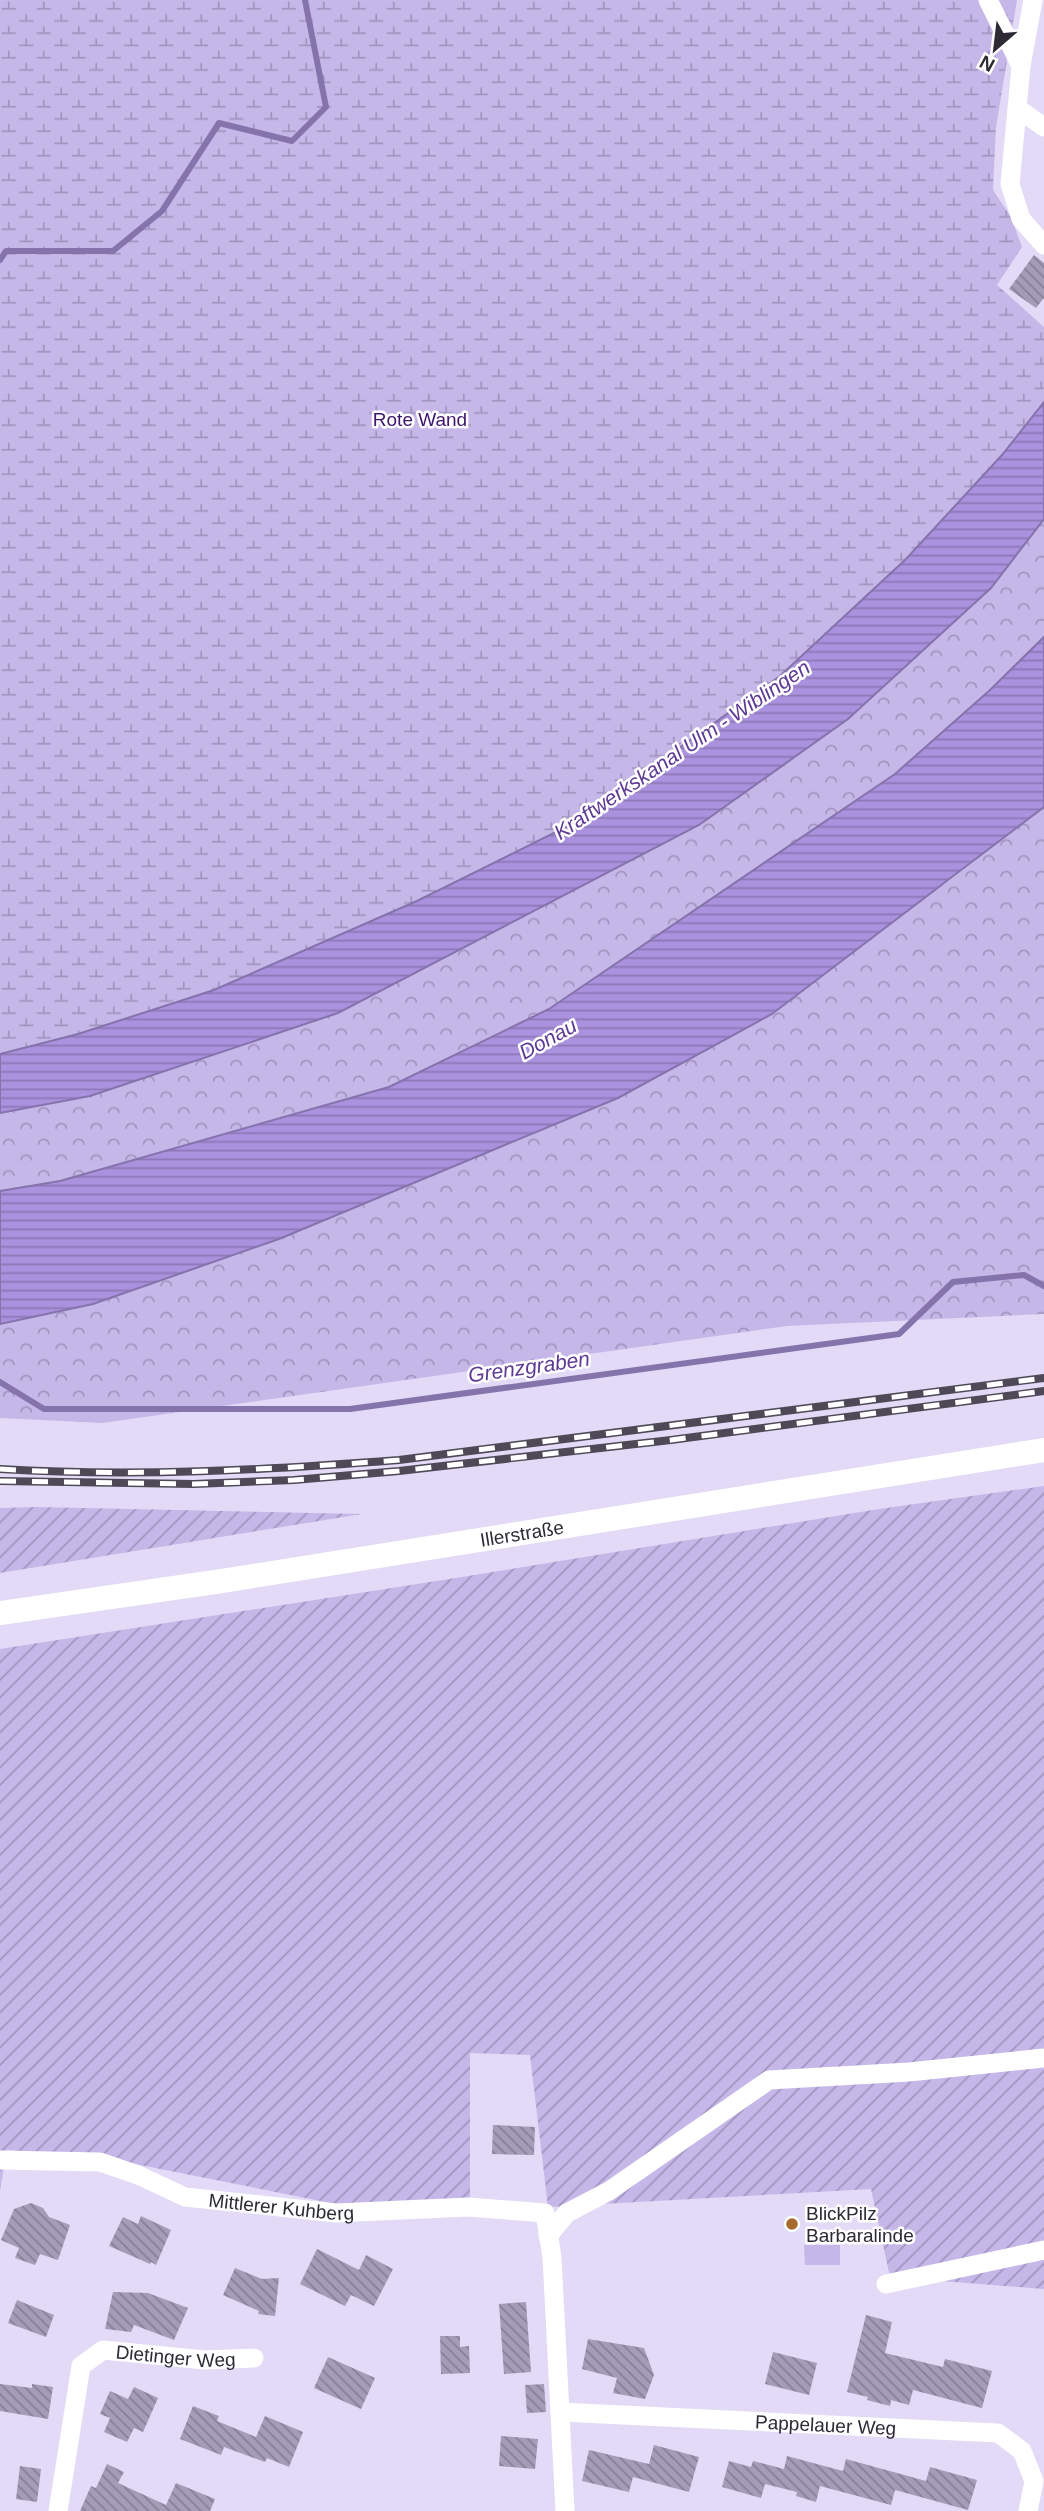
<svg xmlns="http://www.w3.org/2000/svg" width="1044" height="2511" font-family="Helvetica,sans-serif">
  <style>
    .forest { fill: url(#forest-crowns) }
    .wetland { fill: url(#wetland-marsh) }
    .park { fill: #c6b7e9 }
    .garden { fill: url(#garden-furrows) }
    .water { fill: url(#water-rules); stroke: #8573ac; stroke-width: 2 }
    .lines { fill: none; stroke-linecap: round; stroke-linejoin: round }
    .stream { stroke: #8573ac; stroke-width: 6 }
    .building { fill: url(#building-back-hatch) }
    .minor { stroke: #fff; stroke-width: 19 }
    .major { stroke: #fff; stroke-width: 24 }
    .rail-casing { stroke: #4d4956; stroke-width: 8 }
    .rail { stroke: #fff; stroke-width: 5; stroke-dasharray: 16; stroke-linecap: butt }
    .poi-dot { fill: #a66a2c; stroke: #fff; stroke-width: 2.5 }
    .labels { text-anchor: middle; stroke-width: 5; stroke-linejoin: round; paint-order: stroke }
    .park-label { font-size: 19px; fill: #3e156f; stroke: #fff }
    .street-label { font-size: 19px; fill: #2d2a34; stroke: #fff }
    .poi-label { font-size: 19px; fill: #2d2a34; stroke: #fff; text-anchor: start }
    .water-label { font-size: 21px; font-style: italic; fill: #5e3a95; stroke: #fff }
  </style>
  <defs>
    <pattern id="forest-crowns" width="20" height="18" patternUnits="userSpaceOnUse" patternTransform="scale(1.75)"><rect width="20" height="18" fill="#c6b7e9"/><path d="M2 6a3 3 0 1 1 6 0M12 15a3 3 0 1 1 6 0" fill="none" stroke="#a195be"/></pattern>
    <pattern id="wetland-marsh" width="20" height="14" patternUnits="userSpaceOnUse" patternTransform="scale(1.75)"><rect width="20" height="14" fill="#c6b7e9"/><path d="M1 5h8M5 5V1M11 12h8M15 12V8" fill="none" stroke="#a195be"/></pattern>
    <pattern id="garden-furrows" width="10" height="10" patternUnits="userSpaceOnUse" patternTransform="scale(1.75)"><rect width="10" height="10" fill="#c6b7e9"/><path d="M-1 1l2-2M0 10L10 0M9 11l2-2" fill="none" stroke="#a195be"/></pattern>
    <pattern id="water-rules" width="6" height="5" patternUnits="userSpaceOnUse" patternTransform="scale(1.75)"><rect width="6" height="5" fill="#ab92df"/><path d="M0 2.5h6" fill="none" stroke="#8c77b6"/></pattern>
    <pattern id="building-back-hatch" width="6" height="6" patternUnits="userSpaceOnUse" patternTransform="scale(1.75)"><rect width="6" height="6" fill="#a49db7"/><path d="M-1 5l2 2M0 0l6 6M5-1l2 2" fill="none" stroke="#868096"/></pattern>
  </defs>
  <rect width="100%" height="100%" fill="#e2daf6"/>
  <path class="forest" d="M 1044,519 L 1044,637 L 990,690 L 895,774 L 549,1009 L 389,1087 L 60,1181 L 0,1191 L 0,1113 L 90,1096 L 338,1013 L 991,588 Z
    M 1044,807 L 1044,1314 L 787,1326 L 102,1423 L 0,1418 L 0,1324 L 93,1304 L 279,1239 L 945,884 Z"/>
  <path class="wetland" d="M 0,0 L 1017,0 L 996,127 L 993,190 L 1011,217 L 1022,247 L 997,285 L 1044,327 L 1044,402 L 1002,455 L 906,559 L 780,676 L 574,823 L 417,901 L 214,990 L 78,1034 L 0,1054 Z"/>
  <path class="park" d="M 804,2245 L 840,2245 L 840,2265 L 805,2265 Z"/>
  <path class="garden" d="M 1044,1486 L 1044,2289 L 890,2277 L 871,2189 L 548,2207 L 530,2055 L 470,2053 L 470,2201 L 336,2204 L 100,2157 L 7,2150 L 0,2190 L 0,1649 L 462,1577 L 879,1509 Z
    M 37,1507 L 362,1514 L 0,1573 L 0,1508 Z"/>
  <path class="water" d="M 1044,402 L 1044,519 L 991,588 L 848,719 L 699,825 L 338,1013 L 90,1096 L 0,1113 L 0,1054 L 78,1034 L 214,990 L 417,901 L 574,823 L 780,676 L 906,559 L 1002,455 Z
    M 1044,637 L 1044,807 L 772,1014 L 618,1098 L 279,1239 L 93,1304 L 0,1324 L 0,1191 L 60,1181 L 389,1087 L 549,1009 L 895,774 L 990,690 Z"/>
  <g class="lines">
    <path class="stream" d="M 0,260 L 6,251 L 113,251 L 162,211 L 219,123 L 292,141 L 326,107 L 305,0
      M 0,1382 L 44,1409 L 350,1409 L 899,1334 L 953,1282 L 1024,1275 L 1044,1286"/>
  </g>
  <path class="building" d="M 1034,255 L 1044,263 L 1044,298 L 1036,308 L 1009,289 Z
    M 493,2125 L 535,2127 L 534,2155 L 492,2154 Z
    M 31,2203 L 43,2208 L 49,2217 L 70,2225 L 58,2260 L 40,2254 L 35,2265 L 15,2258 L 19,2248 L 1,2240 L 14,2209 Z
    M 141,2216 L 171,2230 L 156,2265 L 151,2262 L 150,2264 L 109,2246 L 123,2217 L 138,2224 Z
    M 317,2249 L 359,2270 L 366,2255 L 393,2269 L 374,2306 L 351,2295 L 345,2306 L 300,2284 Z
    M 235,2268 L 262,2279 L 279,2278 L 275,2316 L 258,2314 L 259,2311 L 223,2295 Z
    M 113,2292 L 148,2293 L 188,2308 L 174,2340 L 134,2325 L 131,2332 L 105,2329 Z
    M 17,2300 L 54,2315 L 46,2337 L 8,2323 Z
    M 526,2302 L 531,2372 L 504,2374 L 499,2304 Z
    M 866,2315 L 892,2322 L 885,2353 L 943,2367 L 945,2359 L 992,2371 L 982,2408 L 913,2390 L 909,2405 L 891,2400 L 890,2406 L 867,2400 L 868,2397 L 847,2392 Z
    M 440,2336 L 460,2336 L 460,2347 L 469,2346 L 470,2373 L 441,2374 Z
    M 588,2339 L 644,2348 L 654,2375 L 645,2399 L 613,2393 L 617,2378 L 582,2369 Z
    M 773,2352 L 817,2363 L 809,2395 L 765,2384 Z
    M 328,2357 L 375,2378 L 361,2409 L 314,2388 Z
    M 0,2384 L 32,2388 L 32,2384 L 53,2387 L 48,2419 L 0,2411 Z
    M 544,2384 L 546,2412 L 527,2413 L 525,2385 Z
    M 134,2387 L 158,2398 L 143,2432 L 134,2428 L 127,2442 L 104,2432 L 110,2418 L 100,2414 L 110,2391 L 128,2399 Z
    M 193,2406 L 219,2416 L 217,2421 L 256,2437 L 265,2416 L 303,2432 L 289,2467 L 267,2458 L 265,2462 L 224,2447 L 221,2455 L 180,2439 Z
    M 501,2436 L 538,2439 L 535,2469 L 499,2466 Z
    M 654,2445 L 699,2457 L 689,2492 L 633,2477 L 629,2492 L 582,2481 L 589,2450 L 649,2464 Z
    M 787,2456 L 843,2471 L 846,2459 L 926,2481 L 930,2467 L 977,2480 L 968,2510 L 895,2490 L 891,2505 L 820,2486 L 816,2502 L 796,2496 L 797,2492 L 765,2484 L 761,2498 L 722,2487 L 729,2461 L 751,2467 L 753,2461 L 784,2469 Z
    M 107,2464 L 124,2472 L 118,2483 L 166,2505 L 176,2483 L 215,2499 L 210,2511 L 80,2511 L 91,2486 L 96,2488 Z
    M 20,2466 L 41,2469 L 37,2502 L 16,2499 Z"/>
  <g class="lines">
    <g class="minor">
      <path d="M 988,0 L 1021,66"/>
      <path d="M 1033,0 L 1021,66 L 1010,184 L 1021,219 L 1044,245"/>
      <path d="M 1017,108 L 1044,127"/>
      <path id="s1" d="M 0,2160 L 100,2162 L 138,2175 L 185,2197 L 336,2213 L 468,2207 L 545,2213 L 552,2257 L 565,2511"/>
      <path d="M 548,2236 L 567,2213 L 609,2191 L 769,2080 L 909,2072 L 1044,2058"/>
      <path d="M 886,2284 L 1044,2250"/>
      <path id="s2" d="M 560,2412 L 998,2433 L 1022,2451 L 1034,2481 L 1028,2511"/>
      <path id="s3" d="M 58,2511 L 81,2366 L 103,2350 L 205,2360 L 254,2358"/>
    </g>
    <path class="major" id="s4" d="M 0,1613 L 222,1581 L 1044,1450"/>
    <defs>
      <path id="rail" d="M 0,1469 C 133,1477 267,1470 399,1460 L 1044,1378
        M 0,1481 L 194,1484 L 294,1480 L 399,1471 L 671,1440 L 1044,1391"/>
    </defs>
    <use href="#rail" class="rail-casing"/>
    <use href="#rail" class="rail"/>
  </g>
  <circle class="poi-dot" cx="792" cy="2224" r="7"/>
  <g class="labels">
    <g class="park-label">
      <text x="420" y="426">Rote Wand</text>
    </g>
    <g class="street-label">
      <text dy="7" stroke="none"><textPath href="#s4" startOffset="528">Illerstraße</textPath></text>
      <text dy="7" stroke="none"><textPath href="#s1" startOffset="289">Mittlerer Kuhberg</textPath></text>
      <text dy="7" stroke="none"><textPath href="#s3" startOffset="247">Dietinger Weg</textPath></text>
      <text dy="7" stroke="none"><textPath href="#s2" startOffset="266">Pappelauer Weg</textPath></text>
    </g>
    <g class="poi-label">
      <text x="806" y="2220">BlickPilz<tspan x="806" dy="22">Barbaralinde</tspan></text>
    </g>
    <g class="water-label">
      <text transform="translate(682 750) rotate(-34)" y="7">Kraftwerkskanal Ulm - Wiblingen</text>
      <text transform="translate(548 1039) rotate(-29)" y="7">Donau</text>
      <text transform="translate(529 1367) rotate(-8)" y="7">Grenzgraben</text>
    </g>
  </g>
  <g transform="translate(995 49) rotate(208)" stroke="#ffffff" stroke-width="5" paint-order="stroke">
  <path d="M0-5L12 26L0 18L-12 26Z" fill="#2d2a34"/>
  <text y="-10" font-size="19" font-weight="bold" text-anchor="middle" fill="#2d2a34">N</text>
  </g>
</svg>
